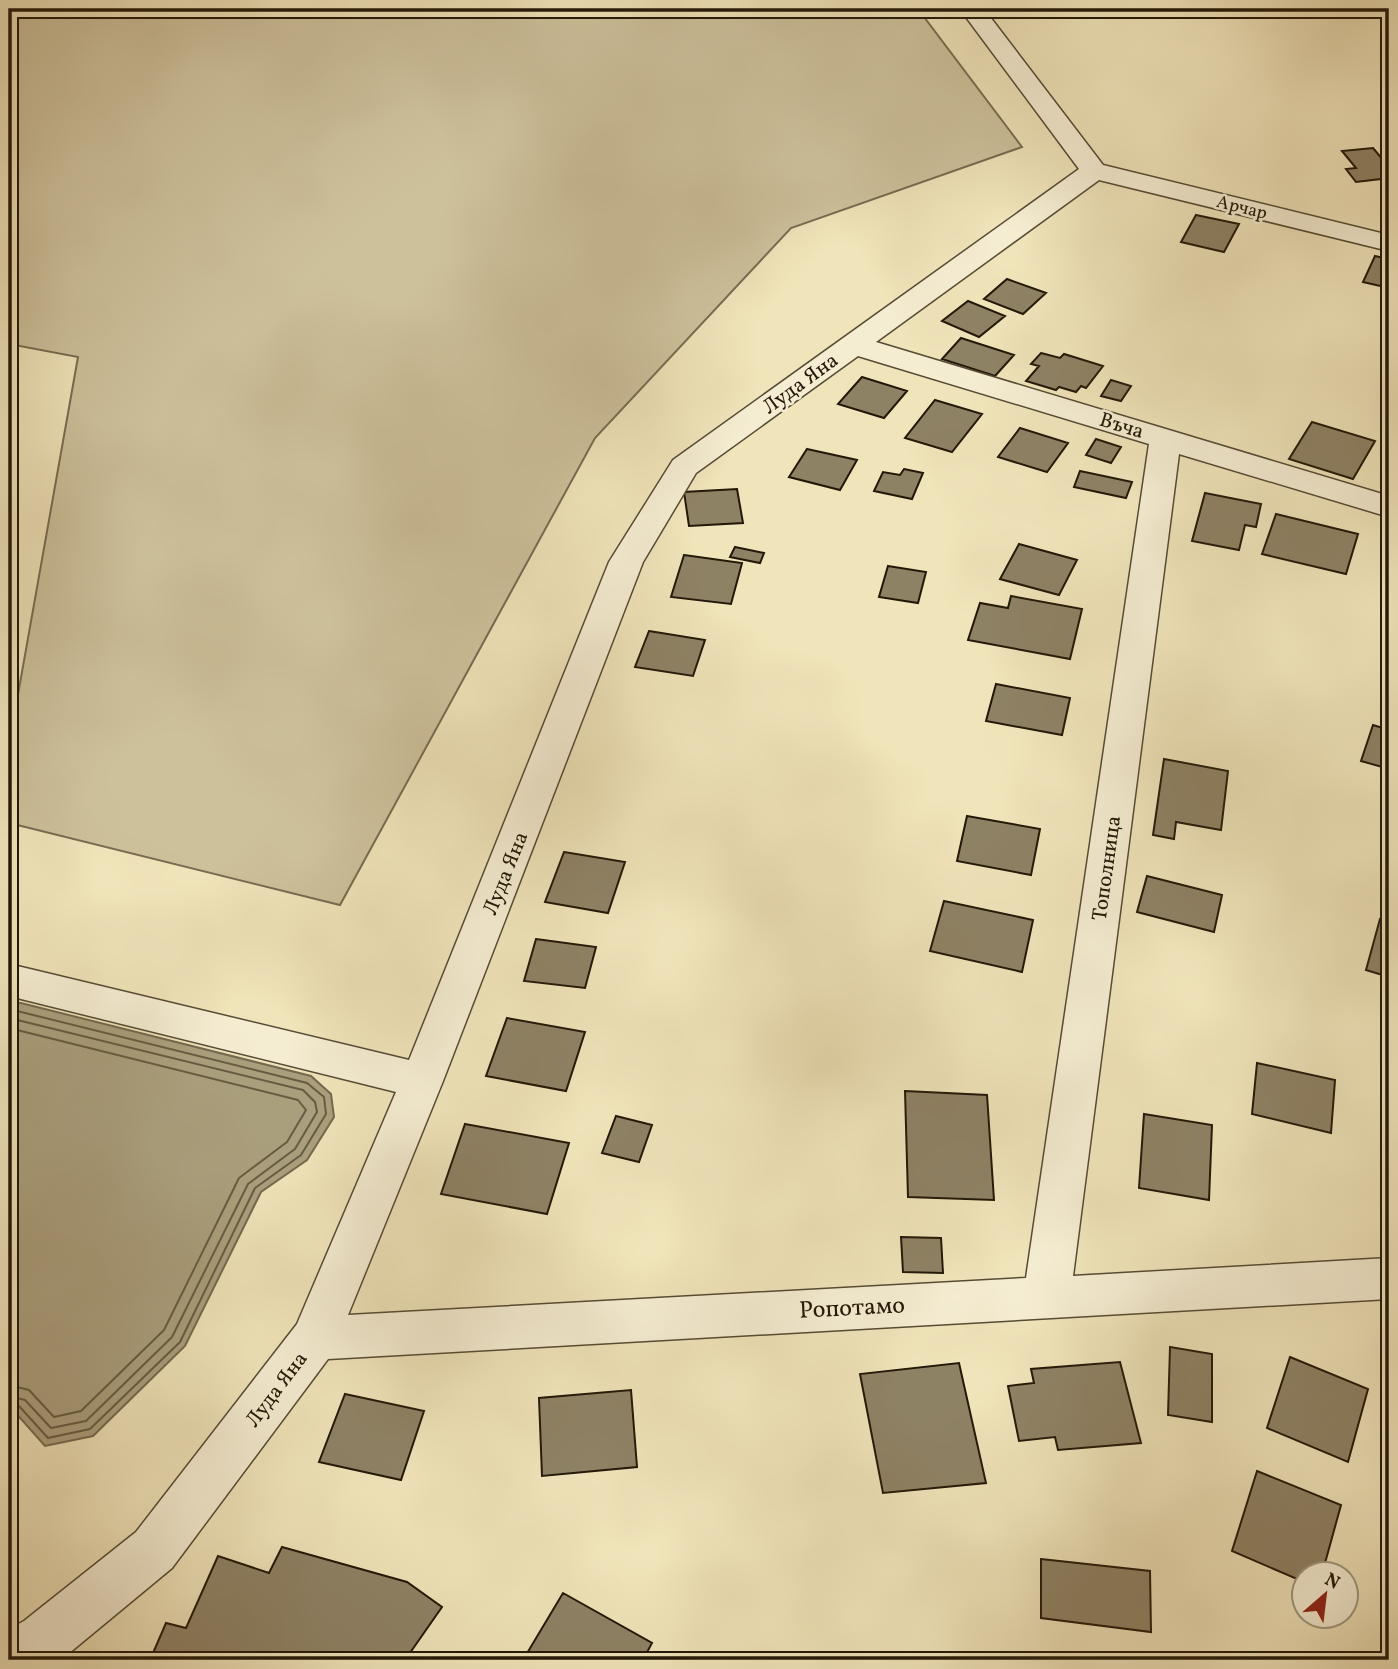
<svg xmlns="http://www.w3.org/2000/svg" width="1398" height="1669" font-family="Vollkorn,serif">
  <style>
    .green { fill: #cdc19c; stroke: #786c52; stroke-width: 2 }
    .water { fill: #aa9f7d; stroke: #74694e; stroke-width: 2 }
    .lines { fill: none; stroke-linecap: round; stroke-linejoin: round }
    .shore { stroke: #665c42; stroke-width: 2 }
    .building { fill: #8e8265; stroke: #231808; stroke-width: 2 }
    .minor-casing { stroke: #564b34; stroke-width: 3 }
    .minor { fill: #f5edd2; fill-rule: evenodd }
    .labels { text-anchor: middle; stroke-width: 5; stroke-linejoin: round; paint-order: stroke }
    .far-street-label { font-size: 18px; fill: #231808; stroke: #f5edd2 }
    .street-label { font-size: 21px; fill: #231808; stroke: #f5edd2 }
    .near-street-label { font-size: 24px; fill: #231808; stroke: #f5edd2 }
  </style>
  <rect width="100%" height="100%" fill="#f0e4ba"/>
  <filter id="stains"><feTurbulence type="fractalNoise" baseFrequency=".00286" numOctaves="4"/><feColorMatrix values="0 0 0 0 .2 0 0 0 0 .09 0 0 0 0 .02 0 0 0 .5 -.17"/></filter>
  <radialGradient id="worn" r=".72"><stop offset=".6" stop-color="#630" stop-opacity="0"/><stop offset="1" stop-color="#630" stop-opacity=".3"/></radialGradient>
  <path class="green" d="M 9,9 L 918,9 L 1022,147 L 791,228 L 595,438 L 340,905 L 9,823 L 9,745 L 78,357 L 9,344 Z"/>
  <path class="water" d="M 9,1002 L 21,1003 L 311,1076 L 331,1094 L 334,1117 L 307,1160 L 261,1192 L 185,1346 L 93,1436 L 45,1446 L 14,1411 L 9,1412 Z"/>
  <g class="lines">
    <path class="shore" d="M 9,1009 L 307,1083 L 324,1097 L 326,1114 L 301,1155 L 255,1188 L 180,1342 L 90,1429 L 48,1438 L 19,1406 L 9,1405
      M 9,1018 L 303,1090 L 315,1102 L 317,1112 L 295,1149 L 248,1184 L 172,1337 L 86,1421 L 51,1428 L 25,1400 L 9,1396
      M 9,1028 L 298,1100 L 306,1110 L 287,1142 L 239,1178 L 164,1330 L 81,1411 L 54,1417 L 29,1390 L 9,1385"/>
  </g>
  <path class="building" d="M 1373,148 L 1389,167 L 1389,178 L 1356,182 L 1346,169 L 1356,168 L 1342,151 Z
    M 1196,215 L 1239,224 L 1224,252 L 1181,242 Z
    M 1375,256 L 1389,259 L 1389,288 L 1363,282 Z
    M 1007,279 L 1046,293 L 1023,314 L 984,299 Z
    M 968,301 L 1005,316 L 979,337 L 942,321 Z
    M 961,338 L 1014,355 L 995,376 L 942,359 Z
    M 1041,353 L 1060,358 L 1064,354 L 1103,366 L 1086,388 L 1081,386 L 1076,392 L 1059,387 L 1056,390 L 1026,381 L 1039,366 L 1031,364 Z
    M 862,377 L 907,391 L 884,418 L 838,404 Z
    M 1111,380 L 1131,386 L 1121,401 L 1101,396 Z
    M 935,400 L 982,414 L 952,452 L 905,438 Z
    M 1312,422 L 1375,441 L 1353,479 L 1289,459 Z
    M 1020,428 L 1068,443 L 1047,472 L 998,457 Z
    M 1096,439 L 1121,447 L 1111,463 L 1086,455 Z
    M 807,449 L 857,460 L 840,490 L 789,477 Z
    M 904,469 L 923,473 L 912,499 L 874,491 L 883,472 L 900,475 Z
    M 1080,471 L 1132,482 L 1126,498 L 1074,487 Z
    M 737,489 L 743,523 L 689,526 L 684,492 Z
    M 1205,493 L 1261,504 L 1256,527 L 1245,525 L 1239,550 L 1192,541 Z
    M 1276,514 L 1358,534 L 1346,574 L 1262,554 Z
    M 1019,544 L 1077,560 L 1059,595 L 1000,579 Z
    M 735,547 L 764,553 L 760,563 L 730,557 Z
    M 684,555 L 742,563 L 731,604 L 671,597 Z
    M 888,566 L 926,572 L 918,603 L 879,597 Z
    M 1011,596 L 1082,609 L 1070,659 L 968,640 L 980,603 L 1008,608 Z
    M 649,631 L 705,640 L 693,676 L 635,667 Z
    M 996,684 L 1070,698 L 1062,735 L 986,721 Z
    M 1373,725 L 1389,730 L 1389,769 L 1361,761 Z
    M 1164,759 L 1228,771 L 1221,830 L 1176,822 L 1174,839 L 1153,835 Z
    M 967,816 L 1040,829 L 1031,875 L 957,861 Z
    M 564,852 L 625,862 L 608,913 L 545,902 Z
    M 1147,876 L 1222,895 L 1214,932 L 1137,912 Z
    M 944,901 L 1033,920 L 1022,972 L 930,951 Z
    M 1380,919 L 1389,922 L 1389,977 L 1366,970 Z
    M 536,939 L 596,947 L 585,988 L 524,981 Z
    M 507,1018 L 585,1032 L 566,1091 L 486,1076 Z
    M 1257,1063 L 1335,1080 L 1331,1133 L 1252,1114 Z
    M 905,1091 L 987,1095 L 994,1200 L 908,1197 Z
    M 1144,1114 L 1212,1125 L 1209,1200 L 1139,1188 Z
    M 616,1116 L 652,1125 L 639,1162 L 602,1153 Z
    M 465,1124 L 569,1143 L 547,1214 L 441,1194 Z
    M 901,1237 L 941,1238 L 943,1273 L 903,1272 Z
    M 1170,1347 L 1212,1354 L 1212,1422 L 1168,1415 Z
    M 1290,1357 L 1368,1389 L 1348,1462 L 1267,1428 Z
    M 1120,1362 L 1141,1443 L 1058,1450 L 1055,1437 L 1019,1441 L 1008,1386 L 1034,1383 L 1031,1369 Z
    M 959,1363 L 986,1483 L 883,1493 L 860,1374 Z
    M 631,1390 L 637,1467 L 542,1476 L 539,1398 Z
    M 345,1394 L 424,1411 L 401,1480 L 319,1462 Z
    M 1257,1471 L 1341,1505 L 1322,1574 L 1304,1574 L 1304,1582 L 1232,1551 Z
    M 282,1547 L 407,1582 L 442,1607 L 405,1660 L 150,1660 L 166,1623 L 186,1628 L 218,1556 L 269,1573 Z
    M 1041,1559 L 1150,1571 L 1151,1632 L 1041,1618 Z
    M 563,1593 L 652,1643 L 643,1660 L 523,1660 Z"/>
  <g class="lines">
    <defs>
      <path id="minor" d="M 960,9 L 984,9 L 1103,165 L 1389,235 L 1389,251 L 1099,180 L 876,342 L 1389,496 L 1389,517 L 1179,454 L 1073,1276 L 1389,1258 L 1389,1299 L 328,1359 L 172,1568 L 62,1659 L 9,1660 L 9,1629 L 24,1621 L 136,1532 L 297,1324 L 396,1092 L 9,996 L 9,964 L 409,1060 L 609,562 L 673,460 L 1079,169 ZM 858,356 L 1149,444 L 1026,1278 L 348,1315 L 443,1081 L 643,562 L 696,473 Z"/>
    </defs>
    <use href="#minor" class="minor-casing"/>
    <use href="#minor" class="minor"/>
  </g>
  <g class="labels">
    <g class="far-street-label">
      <text transform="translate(1242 207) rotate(14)" y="6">Арчар</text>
    </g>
    <g class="street-label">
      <text transform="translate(800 383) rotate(-36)" y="7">Луда Яна</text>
      <text transform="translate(1122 425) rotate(17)" y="7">Въча</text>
      <text transform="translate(1106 868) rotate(-82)" y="7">Тополница</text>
      <text transform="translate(505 873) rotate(-68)" y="7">Луда Яна</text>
      <text transform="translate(276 1389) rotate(-53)" y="7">Луда Яна</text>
    </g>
    <g class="near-street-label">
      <text transform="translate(852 1307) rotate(-3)" y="8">Ропотамо</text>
    </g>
  </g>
  <rect width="1398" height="1669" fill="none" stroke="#f0e4ba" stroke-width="35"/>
  <rect x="10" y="10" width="1377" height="1648" fill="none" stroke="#231808" stroke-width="3.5"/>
  <rect x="18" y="18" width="1363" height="1634" fill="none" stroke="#231808" stroke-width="2"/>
  <g transform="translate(1325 1595) rotate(28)"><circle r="33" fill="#f5edd2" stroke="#a19881" stroke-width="2"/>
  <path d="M0-5L12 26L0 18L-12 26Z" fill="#8f2418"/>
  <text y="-10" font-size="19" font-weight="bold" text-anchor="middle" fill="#231808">N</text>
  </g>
  <rect width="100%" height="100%" filter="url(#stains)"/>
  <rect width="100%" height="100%" fill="url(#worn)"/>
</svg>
